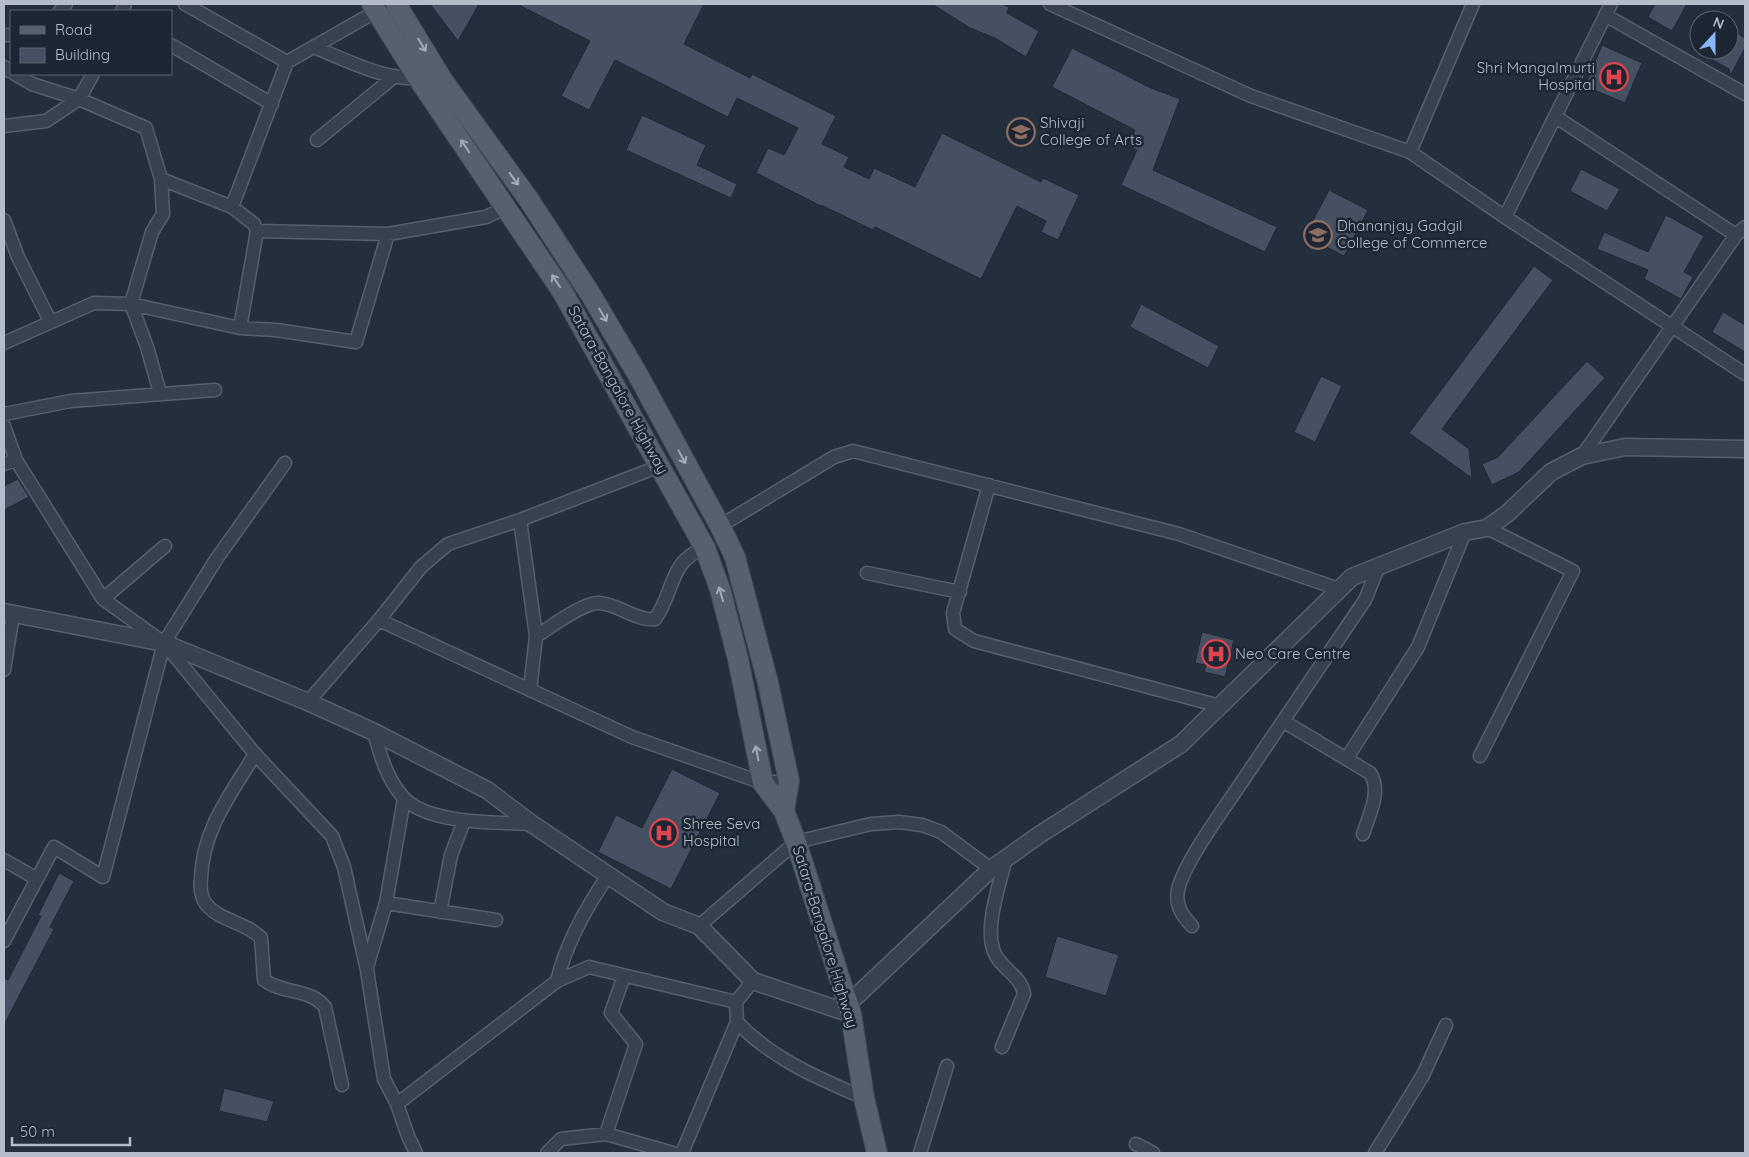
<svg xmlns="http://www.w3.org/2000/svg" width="1749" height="1157" font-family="Quicksand,sans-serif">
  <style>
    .building { fill: #455162; stroke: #1f2835 }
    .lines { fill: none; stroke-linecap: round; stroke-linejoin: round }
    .minor-casing { stroke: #565f6c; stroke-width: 15 }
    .tertiary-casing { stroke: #565f6c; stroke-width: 19 }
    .primary-casing { stroke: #414a57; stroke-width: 22 }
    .minor { stroke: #38414e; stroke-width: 12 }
    .tertiary { stroke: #38414e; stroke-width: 16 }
    .primary { stroke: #56606e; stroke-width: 20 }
    .oneway { stroke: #a1aab7 }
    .labels { text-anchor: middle; stroke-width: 5; stroke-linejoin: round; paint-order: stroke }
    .poi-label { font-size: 15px; fill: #b4bcc9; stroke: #1d2633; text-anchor: start }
    .street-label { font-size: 15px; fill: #b4bcc9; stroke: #1d2633 }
  </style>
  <rect width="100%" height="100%" fill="#242f3e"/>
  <path class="building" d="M 430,4 L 479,4 L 458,41 Z
    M 517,4 L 704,4 L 684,44 L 750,78 L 752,74 L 836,116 L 822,144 L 849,157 L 844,167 L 869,179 L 874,168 L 915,187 L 942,133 L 1041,182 L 1043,178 L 1079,195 L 1058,240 L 1041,232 L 1046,221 L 1017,206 L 981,279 L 875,227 L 873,230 L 821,205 L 821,206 L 756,173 L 768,148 L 784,155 L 798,128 L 737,98 L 728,117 L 615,60 L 589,110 L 561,96 L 590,41 Z
    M 932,4 L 1002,4 L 1009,7 L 1007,13 L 1039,31 L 1026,57 L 995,38 L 970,28 Z
    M 1655,4 L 1687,4 L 1672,31 L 1648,17 Z
    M 1729,29 L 1745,38 L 1745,48 L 1730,76 L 1729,69 L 1711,59 L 1716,50 L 1729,50 Z
    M 1602,45 L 1642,63 L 1625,103 L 1585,86 Z
    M 1072,48 L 1151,88 L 1180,99 L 1153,170 L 1277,227 L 1265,252 L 1121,185 L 1137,150 L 1128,146 L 1135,130 L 1052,87 Z
    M 642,115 L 706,145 L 697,165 L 737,184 L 731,198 L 626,150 Z
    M 1581,169 L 1620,189 L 1607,211 L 1570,191 Z
    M 1329,190 L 1368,210 L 1344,256 L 1305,236 Z
    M 1666,215 L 1704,236 L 1684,272 L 1693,277 L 1681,299 L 1644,279 L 1648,270 L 1597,249 L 1604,232 L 1648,252 Z
    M 1534,266 L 1553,280 L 1442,429 L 1469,449 L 1472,478 L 1409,433 Z
    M 1141,304 L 1219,346 L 1208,368 L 1130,327 Z
    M 1723,312 L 1745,325 L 1745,352 L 1712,332 Z
    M 1587,361 L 1605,378 L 1519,472 L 1492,485 L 1482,464 L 1498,457 Z
    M 1321,376 L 1342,386 L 1315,442 L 1294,432 Z
    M 18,479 L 29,497 L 4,510 L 4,486 Z
    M 1202,632 L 1234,640 L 1225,677 L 1204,672 L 1206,665 L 1195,663 Z
    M 672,769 L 720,793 L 671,889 L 598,852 L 616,815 L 642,828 Z
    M 59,873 L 74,881 L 50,927 L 54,929 L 4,1025 L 4,978 L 8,980 L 41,916 L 38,915 Z
    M 1057,936 L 1119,955 L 1106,996 L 1045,977 Z
    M 224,1088 L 274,1101 L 267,1122 L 219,1111 Z"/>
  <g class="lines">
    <defs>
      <path id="minor" d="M 185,4 L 287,62 L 382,8
        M 1050,4 L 1251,96 L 1410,152 L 1505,217 L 1745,374
        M 60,11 L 66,4
        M 122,11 L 125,4
        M 1605,15 L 1745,94
        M 4,35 L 11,35
        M 171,45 L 272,104
        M 314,47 C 343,59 387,81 418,78
        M 4,67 L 11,72
        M 15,74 L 32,84 L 79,99 L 146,128 L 161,179 L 163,214 L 152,232 L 131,304 L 147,347 L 160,393
        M 1556,117 L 1736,235
        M 4,126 L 46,121 L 79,99 L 93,74
        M 317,140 L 395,76
        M 1410,152 L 1473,4
        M 161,179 L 232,207 L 287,62
        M 1505,217 L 1611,4
        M 4,220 L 18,257 L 50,321
        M 257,231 L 388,234 L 486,217 L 507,207
        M 240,328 L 276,330 L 356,342 L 388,234
        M 4,343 L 94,303 L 131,304 L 240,328 L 257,231 L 254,224 L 232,207
        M 4,414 L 71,401 L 215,390
        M 4,426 L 16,460 L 103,599 L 164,643 L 255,754 L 332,836 L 344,867 L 367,970 L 384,1079 L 397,1104 L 408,1136 L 416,1153
        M 1582,456 L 1736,235 L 1745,227
        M 4,464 L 16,460
        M 989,485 L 953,613 L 955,629 L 974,641 L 1220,706
        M 520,520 L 536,636 L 530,690
        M 720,526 L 834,457 L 853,451 L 1179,534 L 1339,589
        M 867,573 L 960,592
        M 103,599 L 165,546
        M 379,620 L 632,737 L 763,783 L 789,781
        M 536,636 C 550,628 583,602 599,603 C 619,604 635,621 655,619 C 675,592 668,561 705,548
        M 4,670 L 13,614
        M 308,702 L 379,620 L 421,567 L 448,544 L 520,520 L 660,466
        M 1283,721 L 1370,773 C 1382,791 1369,815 1363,834
        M 374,732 C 380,755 387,779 403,797 C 428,825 498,822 532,824
        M 255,754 C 231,794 202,830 201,879 C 200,887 201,897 206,904 C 219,921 246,922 261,938 L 264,980 C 282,994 310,988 325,1007 L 342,1085
        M 1480,756 L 1573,571 L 1487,528
        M 1347,758 L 1418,647 L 1465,532
        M 4,860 L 37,879
        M 386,903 L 496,920
        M 440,912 L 451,855 L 464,821
        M 699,926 L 796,842 L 871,824 L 899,822 L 922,825 L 941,832 L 991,869
        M 1192,926 C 1182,915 1175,906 1178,890 C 1184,863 1221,813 1237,789 C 1280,726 1322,663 1365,600 L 1378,568
        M 4,941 L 54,847 L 103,877 L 164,643 L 217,558 L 285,463
        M 367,967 L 386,903 L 404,799
        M 557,981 C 566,943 587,906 609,874
        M 736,1002 L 737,1022 C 772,1059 818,1078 864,1098
        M 1002,1047 L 1024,994 C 1022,977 1002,969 995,954 C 983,929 1000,884 1006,858
        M 397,1104 L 557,981 L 589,967 L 736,1002 L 753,981
        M 606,1134 L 636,1044 L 611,1013 L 624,976
        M 1136,1144 L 1153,1153
        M 547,1153 L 561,1139 L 606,1134 L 673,1153
        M 682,1153 L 737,1022
        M 920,1153 L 947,1066
        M 1375,1153 L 1423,1075 L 1446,1025"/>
      <path id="tertiary" d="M 4,612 L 164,643 L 308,702 L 374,732 L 487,790 L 532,824 L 663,912 L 699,926 L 753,981 L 851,1014
        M 848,1004 L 991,869 L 1039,835 L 1181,744 L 1352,577 L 1465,532 L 1487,528 L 1508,513 L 1551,472 L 1582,456 L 1625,447 L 1745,449"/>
      <path id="primary" d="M 372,4 L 418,78 L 562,291 L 705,548 L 720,589 L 738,659 L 763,783 L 784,811 L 796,842 L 851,1014 L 864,1098 L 877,1153
        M 396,4 L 443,81 L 527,197 L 591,295 L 638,375 L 720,526 L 735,557 L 768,683 L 789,781 L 784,811"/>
    </defs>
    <use href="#minor" class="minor-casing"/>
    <use href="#tertiary" class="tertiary-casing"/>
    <use href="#primary" class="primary-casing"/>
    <use href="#minor" class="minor"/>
    <use href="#tertiary" class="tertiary"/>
    <use href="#primary" class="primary"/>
  </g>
  <defs><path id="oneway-shaft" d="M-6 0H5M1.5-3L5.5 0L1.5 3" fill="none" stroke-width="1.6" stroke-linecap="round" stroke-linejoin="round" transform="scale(1.25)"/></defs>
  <g class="oneway">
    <use href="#oneway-shaft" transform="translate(422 45) rotate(59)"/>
    <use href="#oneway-shaft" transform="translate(465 146) rotate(-124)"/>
    <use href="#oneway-shaft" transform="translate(514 179) rotate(54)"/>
    <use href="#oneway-shaft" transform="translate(556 281) rotate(-124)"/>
    <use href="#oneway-shaft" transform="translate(603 315) rotate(59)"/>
    <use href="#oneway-shaft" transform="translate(682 457) rotate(62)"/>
    <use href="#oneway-shaft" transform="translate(721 594) rotate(-106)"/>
    <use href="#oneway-shaft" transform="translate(757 753) rotate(-101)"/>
  </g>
  <defs>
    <symbol id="hospital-ring" viewBox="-11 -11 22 22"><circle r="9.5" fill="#1d2633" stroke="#e0444e" stroke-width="1.5"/><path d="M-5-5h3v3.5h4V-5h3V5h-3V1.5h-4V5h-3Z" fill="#e0444e"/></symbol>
    <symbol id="university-ring" viewBox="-11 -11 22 22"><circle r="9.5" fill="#1d2633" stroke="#8d6e63" stroke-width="1.5"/><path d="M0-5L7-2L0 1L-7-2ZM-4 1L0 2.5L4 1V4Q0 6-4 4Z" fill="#8d6e63"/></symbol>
  </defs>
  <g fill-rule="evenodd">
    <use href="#hospital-ring" x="1598" y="61" width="32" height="32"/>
    <use href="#university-ring" x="1005" y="116" width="32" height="32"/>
    <use href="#university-ring" x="1302" y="219" width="32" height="32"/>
    <use href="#hospital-ring" x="1200" y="638" width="32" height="32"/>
    <use href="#hospital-ring" x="648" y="817" width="32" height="32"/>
  </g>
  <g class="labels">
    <g class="poi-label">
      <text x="1595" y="73" text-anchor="end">Shri Mangalmurti<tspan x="1595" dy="17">Hospital</tspan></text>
      <text x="1040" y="128">Shivaji<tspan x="1040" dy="17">College of Arts</tspan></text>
      <text x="1337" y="231">Dhananjay Gadgil<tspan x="1337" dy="17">College of Commerce</tspan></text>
      <text x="1235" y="659">Neo Care Centre</text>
      <text x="683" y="829">Shree Seva<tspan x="683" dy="17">Hospital</tspan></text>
    </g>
    <g class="street-label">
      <text transform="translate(618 390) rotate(61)" y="5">Satara-Bangalore Highway</text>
      <text transform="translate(825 937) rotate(73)" y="5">Satara-Bangalore Highway</text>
    </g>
  </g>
  <rect width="1749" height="1157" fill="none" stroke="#b4bcc9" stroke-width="10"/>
  <rect x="10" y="10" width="162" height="65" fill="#1d2633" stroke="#59626f"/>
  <rect x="20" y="26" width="25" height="8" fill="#56606e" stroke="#59626f"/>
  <text x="55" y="35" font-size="15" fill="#b4bcc9">Road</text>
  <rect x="20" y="48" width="25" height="15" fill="#455162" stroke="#59626f"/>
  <text x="55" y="60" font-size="15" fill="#b4bcc9">Building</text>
  <g transform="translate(1714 35) rotate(21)"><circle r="24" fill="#1d2633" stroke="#59626f"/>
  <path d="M0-4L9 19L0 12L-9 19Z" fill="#8ab4f8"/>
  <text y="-8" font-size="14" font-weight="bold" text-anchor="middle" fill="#b4bcc9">N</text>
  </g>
  <path d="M12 1137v8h118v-8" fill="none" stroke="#b4bcc9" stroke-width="2.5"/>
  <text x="20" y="1137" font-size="15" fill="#b4bcc9" stroke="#1d2633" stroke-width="4" paint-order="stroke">50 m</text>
</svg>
